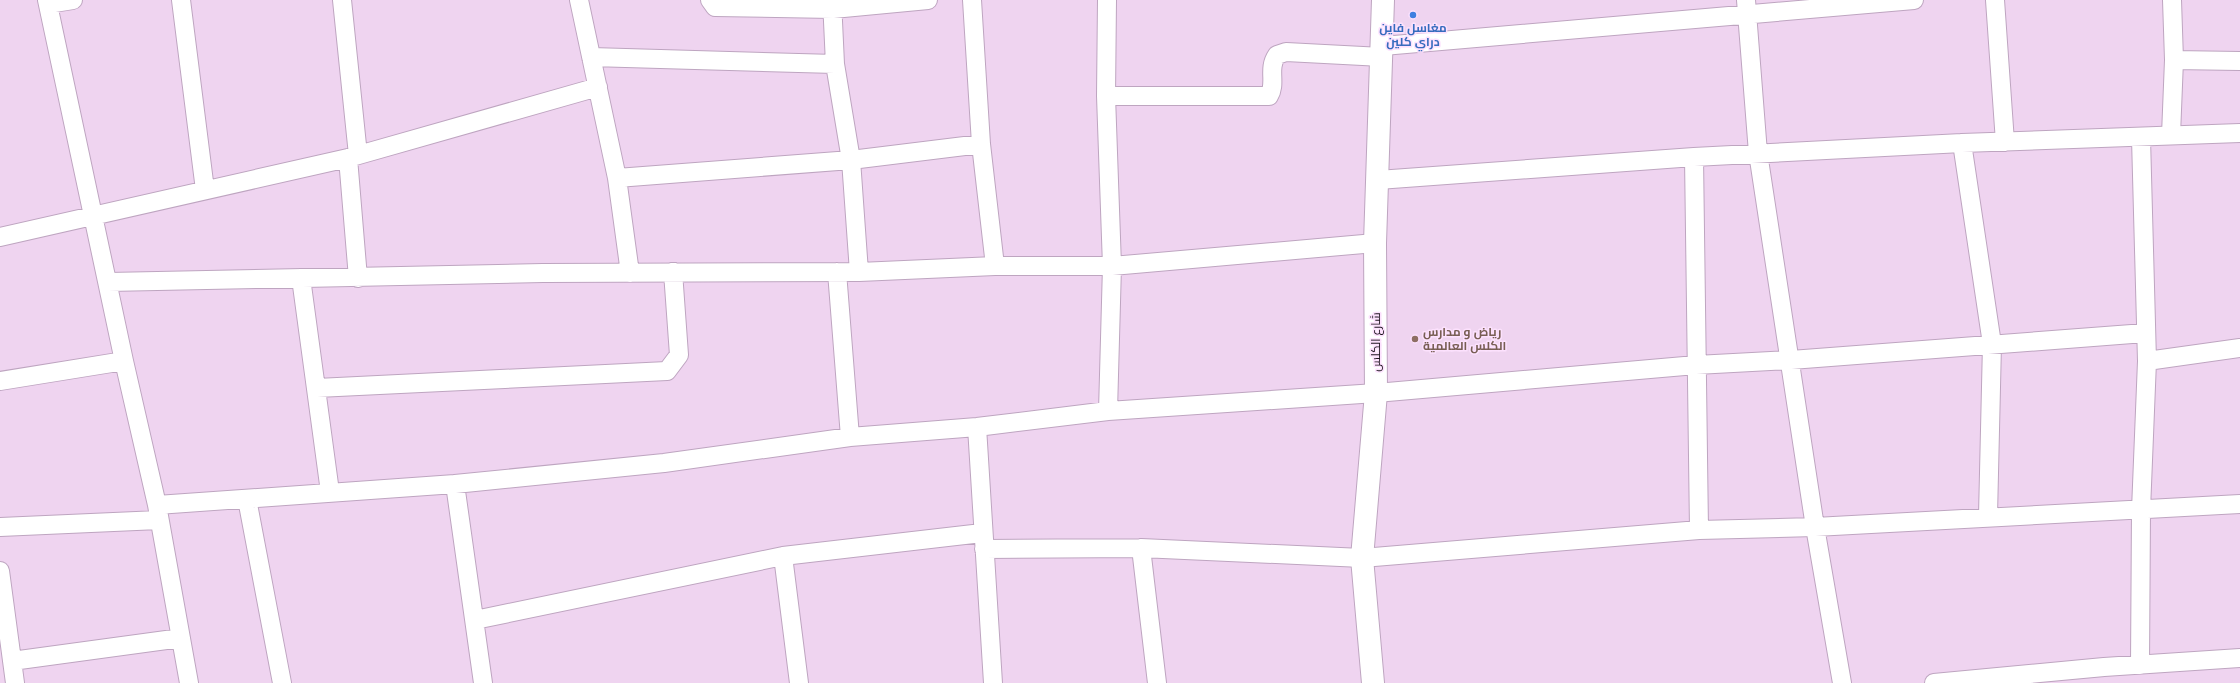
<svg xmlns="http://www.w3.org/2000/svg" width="2240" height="683" font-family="'Roboto Serif',Cairo,serif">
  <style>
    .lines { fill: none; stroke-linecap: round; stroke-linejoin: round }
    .minor-casing { stroke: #bea5c0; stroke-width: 20 }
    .tertiary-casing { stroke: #bea5c0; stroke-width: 24 }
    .minor { stroke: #fff; stroke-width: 18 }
    .tertiary { stroke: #fff; stroke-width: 22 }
    .shop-dot { fill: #3f7fe0; stroke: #fce1fd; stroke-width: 1.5 }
    .education-dot { fill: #8d6e63; stroke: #fce1fd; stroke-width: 1.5 }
    .labels { text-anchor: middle; stroke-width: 3; stroke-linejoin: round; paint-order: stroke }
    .shop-label { font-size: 12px; font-weight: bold; fill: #366cbe; stroke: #fce1fd }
    .education-label { font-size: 12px; font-weight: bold; fill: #785e54; stroke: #fce1fd; text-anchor: start }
    .street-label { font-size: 12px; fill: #1d141e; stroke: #fce1fd }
  </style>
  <rect width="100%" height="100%" fill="#efd4f0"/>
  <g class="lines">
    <defs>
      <path id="minor" d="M 47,0 L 124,361 L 157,505 L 189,683
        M 181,0 L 205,190
        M 342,0 L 358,155
        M 579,0 L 617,178 L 630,273
        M 710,0 L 715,7 L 833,9 L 928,0
        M 832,0 L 835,64 L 851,160 L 859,272
        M 972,0 L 981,144 L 995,266
        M 1107,0 L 1106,96 L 1112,266 L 1108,411
        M 1746,0 L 1758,153 L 1815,527 L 1842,683
        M 1995,0 L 2005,142
        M 48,4 L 73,0
        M 1383,46 L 1914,0
        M 591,57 L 835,64
        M 2174,60 L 2240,61
        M 1106,96 L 1269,96 C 1277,83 1267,69 1277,55 L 1286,52 L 1382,57
        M 2171,135 L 2174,60 L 2172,0
        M 1962,143 L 1992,344 L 1988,516
        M 1694,157 L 1699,530
        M 348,158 L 358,278
        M 617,178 L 851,160 L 981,144
        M 1378,180 L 1694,157 L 1962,143 L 2240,133
        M 0,237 L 348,158 L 598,87
        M 837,272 L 850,437
        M 301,278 L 330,492
        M 108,282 L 543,273 L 859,272 L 995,266 L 1112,266 L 1375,243
        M 2147,361 L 2240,348
        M 0,381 L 124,361
        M 317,388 L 667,371 L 679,355 L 673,272
        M 977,427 L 993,683
        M 455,484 L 483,683
        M 247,499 L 282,683
        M 157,505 L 455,484 L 664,463 L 850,437 L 977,427 L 1108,411 L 1376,393 L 1696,365 L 1791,360 L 2145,333
        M 0,527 L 159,520
        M 1141,548 L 1157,683
        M 984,549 L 1141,548 L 1362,558 L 1699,530 L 1815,527 L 2240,504
        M 783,556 L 799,683
        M 0,571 L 15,683
        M 475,620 L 783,556 L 982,533
        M 12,661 L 181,638
        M 2140,665 L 2141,510 L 2147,361 L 2141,138
        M 1934,683 L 2104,667 L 2240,658"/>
      <path id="tertiary" d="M 1373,683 L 1362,558 L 1376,393 L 1375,243 L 1383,0"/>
    </defs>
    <use href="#minor" class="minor-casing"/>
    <use href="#tertiary" class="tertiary-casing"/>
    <use href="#minor" class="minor"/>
    <use href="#tertiary" class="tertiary"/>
  </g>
  <circle class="shop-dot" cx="1413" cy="15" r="4"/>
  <circle class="education-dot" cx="1415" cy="339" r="4"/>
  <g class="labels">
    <g class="shop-label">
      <text x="1413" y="32">مغاسل فاين<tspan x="1413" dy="14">دراي كلين</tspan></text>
    </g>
    <g class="education-label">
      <text x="1423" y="336">رياض و مدارس<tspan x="1423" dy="14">الكلس العالمية</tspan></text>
    </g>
    <g class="street-label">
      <text transform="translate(1376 342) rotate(-90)" y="4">شارع الكلس</text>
    </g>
  </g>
</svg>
